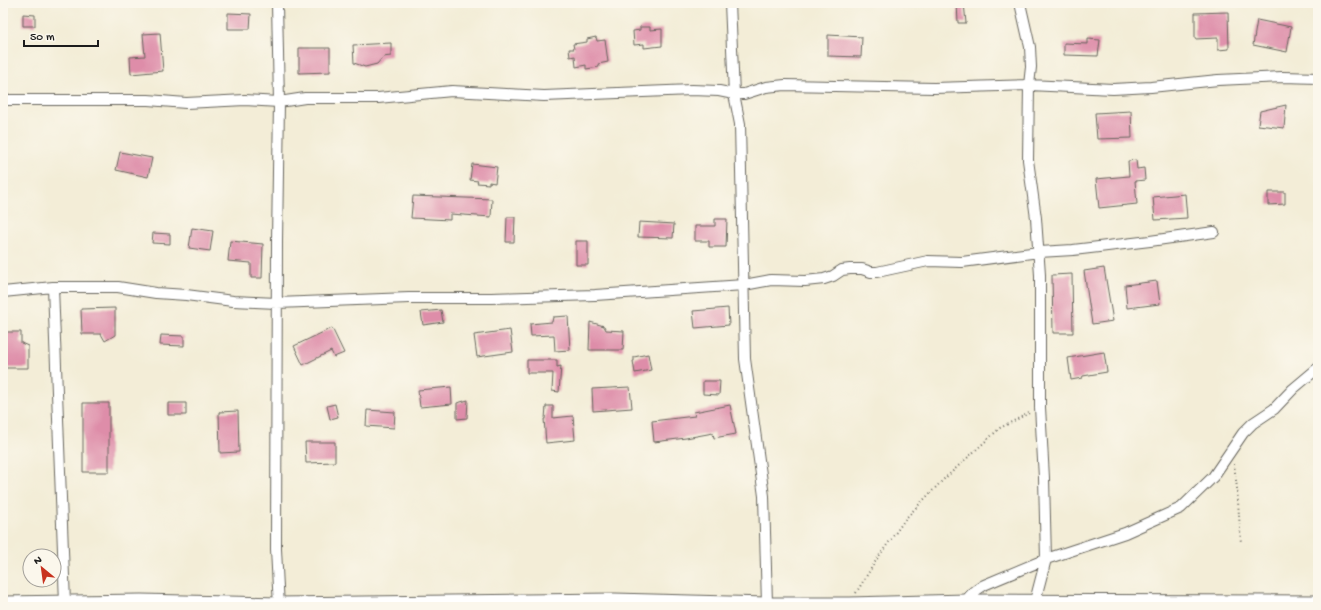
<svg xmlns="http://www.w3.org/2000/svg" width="1321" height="610" font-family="'Gochi Hand',sans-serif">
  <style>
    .building { fill: #de8da9 }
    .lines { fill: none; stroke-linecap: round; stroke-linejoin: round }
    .minor-casing { stroke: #67655d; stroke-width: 12 }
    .major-casing { stroke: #67655d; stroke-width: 15 }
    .path { stroke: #67655d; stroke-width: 2; stroke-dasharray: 1 3; stroke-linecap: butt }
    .minor { stroke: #fff; stroke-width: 10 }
    .major { stroke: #fff; stroke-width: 13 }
  </style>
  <rect width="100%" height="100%" fill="#fbf7ec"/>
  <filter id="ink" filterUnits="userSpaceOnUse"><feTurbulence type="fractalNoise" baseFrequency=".025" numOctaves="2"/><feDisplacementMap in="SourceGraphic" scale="8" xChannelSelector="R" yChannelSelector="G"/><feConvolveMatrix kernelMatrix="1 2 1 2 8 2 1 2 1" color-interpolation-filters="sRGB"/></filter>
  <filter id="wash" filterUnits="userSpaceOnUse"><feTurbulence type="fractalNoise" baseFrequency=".012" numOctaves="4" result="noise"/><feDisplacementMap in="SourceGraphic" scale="16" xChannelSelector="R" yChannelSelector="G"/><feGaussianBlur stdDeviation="0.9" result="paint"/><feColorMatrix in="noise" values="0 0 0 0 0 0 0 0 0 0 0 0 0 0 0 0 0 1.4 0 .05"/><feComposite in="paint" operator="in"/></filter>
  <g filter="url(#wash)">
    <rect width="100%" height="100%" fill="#f3edd7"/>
    <g id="blocks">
      <path class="building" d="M 957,3 L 964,3 L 966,23 L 958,23 Z
        M 1228,12 L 1229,49 L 1218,50 L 1218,38 L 1195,39 L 1195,13 Z
        M 228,13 L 251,14 L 250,29 L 228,29 Z
        M 23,14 L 35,15 L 35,26 L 23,26 Z
        M 1257,20 L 1291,27 L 1287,52 L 1253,45 Z
        M 640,27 L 650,27 L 650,30 L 662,29 L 662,46 L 644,48 L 644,44 L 634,45 L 633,31 L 640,30 Z
        M 160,33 L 163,71 L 131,74 L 130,57 L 145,56 L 143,34 Z
        M 828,35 L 862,37 L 861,57 L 828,56 Z
        M 596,37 L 597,41 L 605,40 L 608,62 L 598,64 L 599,67 L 586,69 L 586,65 L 576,67 L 575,56 L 570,57 L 569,49 L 574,49 L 573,44 L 587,42 L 587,39 Z
        M 1088,39 L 1100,40 L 1098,56 L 1064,55 L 1064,43 L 1088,44 Z
        M 391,43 L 391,56 L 383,57 L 377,64 L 365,67 L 354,63 L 353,45 Z
        M 299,48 L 330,48 L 330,72 L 299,73 Z
        M 1286,105 L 1284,128 L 1258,125 L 1260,111 Z
        M 1131,111 L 1132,138 L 1097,139 L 1095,113 Z
        M 120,152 L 152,158 L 148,177 L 116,170 Z
        M 1136,160 L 1137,169 L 1144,168 L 1145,180 L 1135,181 L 1137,204 L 1099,208 L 1096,179 L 1129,176 L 1128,161 Z
        M 472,164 L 497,167 L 495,183 L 489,182 L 489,184 L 477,183 L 478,181 L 470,180 Z
        M 1268,192 L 1285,192 L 1285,204 L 1268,205 Z
        M 1185,194 L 1187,218 L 1155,220 L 1153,197 Z
        M 413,196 L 492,199 L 491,217 L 450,214 L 450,220 L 411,218 Z
        M 507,217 L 515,217 L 514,242 L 506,242 Z
        M 715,219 L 727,219 L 726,247 L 709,247 L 709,241 L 695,241 L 695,226 L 715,226 Z
        M 639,222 L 674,224 L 673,238 L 638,237 Z
        M 192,228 L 213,231 L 210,251 L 189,248 Z
        M 153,233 L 170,234 L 170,244 L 152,243 Z
        M 230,241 L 263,244 L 262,278 L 251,278 L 251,263 L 228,261 Z
        M 576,241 L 588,241 L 588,265 L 576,265 Z
        M 1104,268 L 1113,321 L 1092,324 L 1084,271 Z
        M 1072,274 L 1073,333 L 1053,333 L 1052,275 Z
        M 1157,281 L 1160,304 L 1127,308 L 1125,285 Z
        M 115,308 L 115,335 L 105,341 L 101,334 L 82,334 L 81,309 Z
        M 728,308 L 729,325 L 695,328 L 693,311 Z
        M 441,310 L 443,322 L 423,325 L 421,312 Z
        M 568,316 L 570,350 L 555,351 L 554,335 L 531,336 L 530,324 L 552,322 L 553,317 Z
        M 590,322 L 604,326 L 606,330 L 624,331 L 623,350 L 589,350 Z
        M 332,328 L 344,353 L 334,357 L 331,351 L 303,365 L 294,346 Z
        M 510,330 L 513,352 L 477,357 L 474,335 Z
        M 3,332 L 21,332 L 21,343 L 28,346 L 28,368 L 3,368 Z
        M 161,335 L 184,336 L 184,346 L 160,345 Z
        M 1104,352 L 1107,372 L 1083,376 L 1082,378 L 1071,380 L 1068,358 Z
        M 648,354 L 651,370 L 635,373 L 633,361 L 634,361 L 634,357 Z
        M 527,360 L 557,360 L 557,367 L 561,366 L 559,392 L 552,391 L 553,373 L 527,373 Z
        M 703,381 L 720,381 L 719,395 L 703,394 Z
        M 451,387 L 452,404 L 420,407 L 418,390 Z
        M 630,387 L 632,408 L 593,411 L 592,389 Z
        M 468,400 L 467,418 L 457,419 L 457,403 Z
        M 83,403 L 109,403 L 109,472 L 83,472 Z
        M 168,403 L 186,403 L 186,415 L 168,415 Z
        M 335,404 L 338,417 L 330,419 L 327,406 Z
        M 730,405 L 736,434 L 714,438 L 713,433 L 686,438 L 654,442 L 652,421 L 695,416 L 694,412 Z
        M 546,406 L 553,406 L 553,418 L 573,416 L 575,440 L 546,443 L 544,419 L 545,419 Z
        M 367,410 L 395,412 L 394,428 L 366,426 Z
        M 238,411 L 239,452 L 220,453 L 219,412 Z
        M 305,442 L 335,442 L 335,462 L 306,463 Z"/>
    </g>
  </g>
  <g filter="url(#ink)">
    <use href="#blocks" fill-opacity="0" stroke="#67655d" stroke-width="1"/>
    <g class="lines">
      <defs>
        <path id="minor" d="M 277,3 L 279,102 L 277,241 L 276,549 L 279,607
          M 730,3 L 734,94 L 740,124 L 745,359 L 764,496 L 767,604
          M 1020,3 L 1030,47 L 1031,67 L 1029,85 L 1028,160 L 1036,218 L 1040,275 L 1040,407 L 1044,478 L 1046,559 L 1035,601
          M 3,100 L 148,100 L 186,103 L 245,100 L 279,102 L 305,98 L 378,98 L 452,91 L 544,96 L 692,90 L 719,91 L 734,94 L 744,94 L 766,87 L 785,85 L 934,88 L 1029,85 L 1113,89 L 1151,87 L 1218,80 L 1283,77 L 1318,78
          M 53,287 L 65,603
          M 3,292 L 53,287 L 118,287 L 156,293 L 186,295 L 233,301 L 277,303 L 409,298 L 491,298 L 595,295 L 744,285 L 771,280 L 805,281 L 824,279 L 833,276 L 842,270 L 850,269 L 862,269 L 871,272 L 877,272 L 928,261 L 962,262 L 1039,252 L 1073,250 L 1150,241 L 1214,232
          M 965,605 C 967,596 976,590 984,585 L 1046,559 L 1125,533 L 1181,508 L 1213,477 L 1243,433 L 1253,423 L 1274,409 L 1293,389 L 1318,368"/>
        <path id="major" d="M 3,603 L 141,601 L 278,604 L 614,600 L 767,604 L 850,604 L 966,601 L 1318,602"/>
      </defs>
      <use href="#minor" class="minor-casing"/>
      <use href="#major" class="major-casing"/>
      <path class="path" d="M 1234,464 L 1237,488 L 1241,543
        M 856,593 L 877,559 L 906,518 L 943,480 L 1000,428 L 1031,412"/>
      <use href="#minor" class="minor"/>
      <use href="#major" class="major"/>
    </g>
  </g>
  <rect width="1321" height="610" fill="none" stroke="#fbf7ec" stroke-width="16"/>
  <g transform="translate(42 568) rotate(331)"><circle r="19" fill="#fbf7ec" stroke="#a29f99"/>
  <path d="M0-3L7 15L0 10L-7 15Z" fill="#c8321e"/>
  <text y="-6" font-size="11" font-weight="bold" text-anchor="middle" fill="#1c1c1c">N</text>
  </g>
  <path d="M24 40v6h74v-6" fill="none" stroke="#1c1c1c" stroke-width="2"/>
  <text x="30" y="40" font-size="12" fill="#1c1c1c" stroke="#fbf7ec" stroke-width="3" paint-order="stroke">50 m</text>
</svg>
